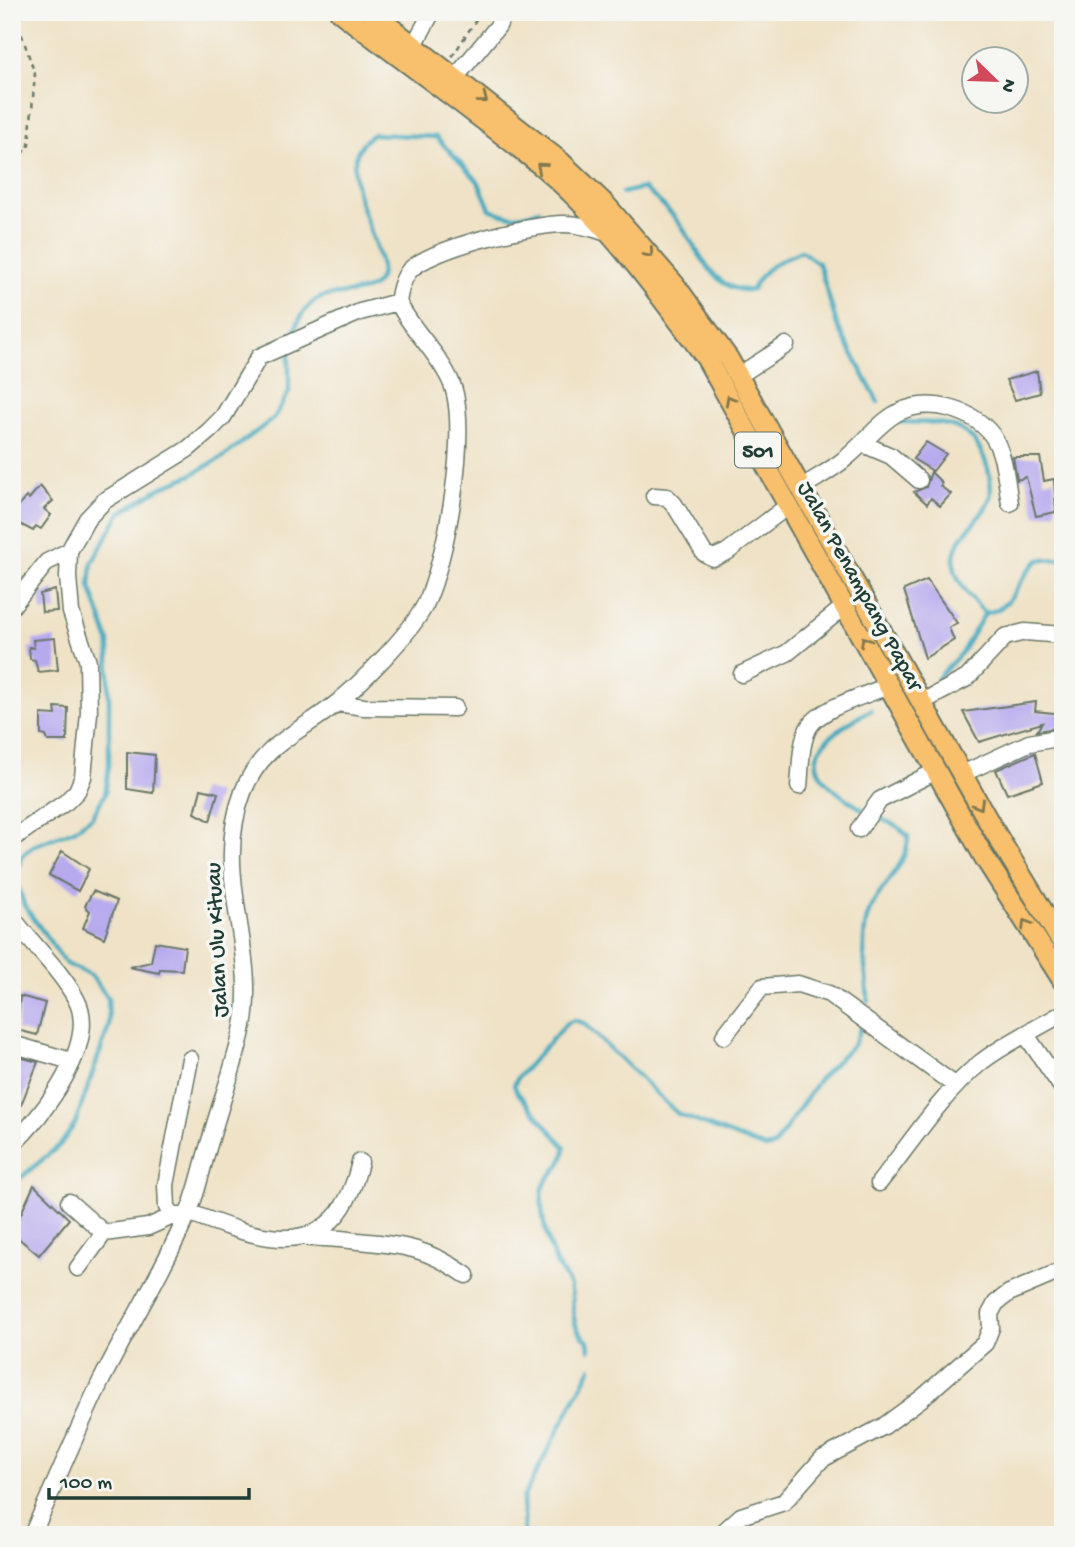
<svg xmlns="http://www.w3.org/2000/svg" width="1075" height="1547" font-family="'Gochi Hand',sans-serif">
  <style>
    .lines { fill: none; stroke-linecap: round; stroke-linejoin: round }
    .stream { stroke: #3ea9be; stroke-width: 4.5 }
    .building { fill: #b6a9ee }
    .minor-casing { stroke: #687767; stroke-width: 19 }
    .major-casing { stroke: #687767; stroke-width: 23 }
    .path { stroke: #687767; stroke-width: 2.5; stroke-dasharray: 5 5; stroke-linecap: butt }
    .minor { stroke: #fff; stroke-width: 16 }
    .major { stroke: #f8bf6c; stroke-width: 19 }
    .oneway { stroke: #81784d }
    .labels { text-anchor: middle; stroke-width: 7; stroke-linejoin: round; paint-order: stroke }
    .shield { fill: #f6f6f2; stroke: #60746d; stroke-width: 2 }
    .shield-label { font-size: 21px; font-weight: bold; fill: #1f3d34 }
    .street-label { font-size: 23px; fill: #1f3d34; stroke: #f6f6f2 }
  </style>
  <rect width="100%" height="100%" fill="#f6f6f2"/>
  <filter id="ink" filterUnits="userSpaceOnUse"><feTurbulence type="fractalNoise" baseFrequency=".0143" numOctaves="2"/><feDisplacementMap in="SourceGraphic" scale="14" xChannelSelector="R" yChannelSelector="G"/><feConvolveMatrix kernelMatrix="1 2 1 2 8 2 1 2 1" color-interpolation-filters="sRGB"/></filter>
  <filter id="wash" filterUnits="userSpaceOnUse"><feTurbulence type="fractalNoise" baseFrequency=".00686" numOctaves="4" result="noise"/><feDisplacementMap in="SourceGraphic" scale="28" xChannelSelector="R" yChannelSelector="G"/><feGaussianBlur stdDeviation="1.57" result="paint"/><feColorMatrix in="noise" values="0 0 0 0 0 0 0 0 0 0 0 0 0 0 0 0 0 1.4 0 .05"/><feComposite in="paint" operator="in"/></filter>
  <g filter="url(#wash)">
    <rect width="100%" height="100%" fill="#efe2c6"/>
    <g class="lines">
      <path class="stream" d="M 622,193 L 643,188 C 656,198 669,210 679,223 C 698,248 713,294 752,290 C 761,269 780,260 801,251 L 819,264 L 837,325 L 878,402
        M 293,336 C 297,322 303,309 316,300 C 335,288 382,301 381,269 C 379,233 327,160 374,134 L 436,137 L 478,181 L 490,209 C 509,218 520,218 539,210
        M 896,422 C 940,423 972,418 987,466 C 990,474 992,490 990,498 C 983,521 951,537 954,564 C 955,582 973,601 985,613 C 1015,610 1017,576 1039,560 L 1063,559
        M 938,678 L 962,652 L 985,613
        M 862,809 C 792,767 809,744 871,710
        M 868,1001 C 867,974 860,945 867,918 C 876,887 908,869 908,836 L 897,826 L 879,818
        M 12,1185 L 60,1145 L 75,1124 L 109,1026 L 108,998 L 91,975 L 66,964 L 24,905 L 16,879 L 21,857 L 33,846 L 74,830 L 92,817 L 105,794 L 109,766 L 109,642 L 90,586 L 92,563 L 120,513 L 162,487 L 189,476 L 223,457 L 274,418 L 289,392 L 289,347
        M 589,1350 L 588,1341 C 568,1327 576,1307 570,1286 C 567,1278 560,1271 556,1263 C 548,1244 540,1215 542,1194 C 543,1175 564,1171 565,1147 L 517,1092 L 514,1085 L 518,1077 L 566,1024 L 574,1020 L 583,1023 L 678,1114 L 765,1148 L 774,1146 L 820,1078 L 854,1044 L 862,1025
        M 524,1535 L 523,1498 L 591,1368"/>
    </g>
    <g id="blocks">
      <path class="building" d="M 1037,371 L 1040,393 L 1015,400 L 1006,380 Z
        M 926,442 L 946,454 L 933,471 L 913,459 Z
        M 1013,457 L 1040,457 L 1044,481 L 1054,479 L 1056,512 L 1036,516 L 1026,477 L 1017,480 Z
        M 931,472 L 942,483 L 940,486 L 951,494 L 940,506 L 931,498 L 927,504 L 914,492 L 926,487 Z
        M 40,486 L 53,501 L 44,509 L 51,515 L 41,529 L 36,526 L 33,531 L 12,520 L 12,514 L 26,497 L 29,499 Z
        M 927,580 L 957,623 L 949,628 L 954,640 L 925,658 L 904,590 Z
        M 55,590 L 57,611 L 42,612 L 40,594 Z
        M 55,638 L 58,670 L 38,672 L 35,660 L 30,659 L 29,647 L 34,648 L 33,640 Z
        M 1036,702 L 1035,711 L 1063,714 L 1063,727 L 1037,731 L 1042,723 L 979,742 L 963,712 Z
        M 55,707 L 68,708 L 67,741 L 48,741 L 46,736 L 41,735 L 41,714 L 56,715 Z
        M 127,752 L 155,755 L 153,793 L 127,789 Z
        M 1035,753 L 1043,782 L 1007,794 L 996,770 Z
        M 201,789 L 218,793 L 210,821 L 195,813 Z
        M 62,851 L 89,869 L 78,891 L 49,875 Z
        M 93,891 L 117,901 L 104,938 L 83,928 L 90,911 L 85,906 Z
        M 155,942 L 185,947 L 182,970 L 160,969 L 159,973 L 129,967 L 151,962 Z
        M 20,996 L 45,1003 L 37,1035 L 17,1030 Z
        M 12,1055 L 38,1062 L 21,1105 L 12,1101 Z
        M 34,1185 L 69,1219 L 39,1255 L 12,1233 Z"/>
    </g>
  </g>
  <g filter="url(#ink)">
    <use href="#blocks" fill-opacity="0" stroke="#687767" stroke-width="2"/>
    <g class="lines">
      <defs>
        <path id="minor" d="M 414,45 L 432,12
          M 455,78 L 498,26 L 504,12
          M 738,376 L 786,345
          M 863,444 L 891,456 L 919,480
          M 801,488 C 816,478 832,470 846,458 C 863,445 880,421 899,412 C 929,398 971,408 992,435 C 1005,454 1006,481 1010,503
          M 654,496 L 667,497 L 674,504 L 704,553 L 713,558 L 727,552 L 789,505
          M 12,606 L 47,562 L 69,551
          M 742,674 L 787,653 L 845,606
          M 922,702 L 967,678 L 1005,637 L 1025,632 L 1063,635
          M 337,703 L 364,707 L 455,708
          M 962,774 L 1029,743 L 1063,737
          M 799,786 C 801,768 800,743 809,727 C 821,707 868,695 890,685
          M 859,829 L 880,800 L 936,771
          M 12,839 L 66,802 L 77,791 L 83,777 L 89,713 L 88,662 L 71,612 L 68,577 L 69,551 L 87,519 L 104,501 L 188,449 L 209,431 L 223,417 L 259,357 L 360,312 L 398,302
          M 12,917 C 32,945 60,969 76,999 C 100,1042 43,1116 12,1145
          M 1026,1035 L 1061,1086
          M 724,1036 L 762,987 L 798,984 L 829,994 L 956,1086
          M 12,1044 L 71,1061
          M 879,1183 C 911,1143 940,1096 980,1063 C 1005,1043 1035,1030 1063,1013
          M 69,1202 L 104,1233 L 148,1227 L 173,1216 L 184,1216
          M 188,1212 C 265,1242 336,1267 360,1162
          M 173,1216 L 167,1207 L 166,1185 L 190,1059
          M 309,1238 C 326,1237 341,1239 358,1241 C 404,1245 427,1248 466,1275
          M 78,1268 L 104,1233
          M 32,1535 C 55,1484 76,1433 100,1383 C 129,1325 164,1270 189,1211 C 199,1187 203,1162 211,1138 C 221,1102 234,1067 242,1031 C 260,950 211,876 243,792 C 262,743 300,733 337,703 C 362,682 410,634 425,605 C 446,563 471,425 451,382 C 438,352 412,331 398,302 C 400,291 402,280 409,271 C 430,248 532,224 564,224 C 578,224 593,228 607,233
          M 720,1535 L 741,1516 L 784,1502 L 822,1459 L 884,1426 L 922,1398 L 985,1343 L 991,1328 L 990,1314 L 996,1303 L 1009,1293 L 1063,1270"/>
        <path id="major" d="M 340,12 C 407,64 478,113 544,168 C 607,222 658,292 706,358 L 984,857 L 1063,981
          M 371,12 L 561,162 L 605,204 L 675,285 L 728,358 L 990,824 L 1063,944"/>
      </defs>
      <use href="#minor" class="minor-casing"/>
      <use href="#major" class="major-casing"/>
      <path class="path" d="M 452,57 L 481,12
        M 12,157 L 27,150 L 29,145 L 35,74 L 14,12"/>
      <use href="#minor" class="minor"/>
      <use href="#major" class="major"/>
    </g>
    <defs><path id="oneway-chevron" d="M-2-3.5L2.5 0L-2 3.5" fill="none" stroke-width="1.6" stroke-linecap="round" stroke-linejoin="round" transform="scale(1.75)"/></defs>
    <g class="oneway">
      <use href="#oneway-chevron" transform="translate(483 99) rotate(38)"/>
      <use href="#oneway-chevron" transform="translate(541 167) rotate(-140)"/>
      <use href="#oneway-chevron" transform="translate(649 253) rotate(49)"/>
      <use href="#oneway-chevron" transform="translate(730 400) rotate(-119)"/>
      <use href="#oneway-chevron" transform="translate(865 641) rotate(-120)"/>
      <use href="#oneway-chevron" transform="translate(979 805) rotate(60)"/>
      <use href="#oneway-chevron" transform="translate(1026 924) rotate(-122)"/>
    </g>
  </g>
  <g class="labels">
    <rect class="shield" x="735" y="432.5" width="46" height="35" rx="5"/>
    <g class="shield-label">
      <text x="758" y="457">501</text>
    </g>
    <g class="street-label">
      <text transform="translate(862 585) rotate(61)" y="8">Jalan Penampang Papar</text>
      <text transform="translate(215 940) rotate(-93)" y="8">Jalan Ulu Kituau</text>
    </g>
  </g>
  <rect width="1075" height="1547" fill="none" stroke="#f6f6f2" stroke-width="42"/>
  <g transform="translate(995 80) rotate(113)"><circle r="33" fill="#f6f6f2" stroke="#a0aca6" stroke-width="2"/>
  <path d="M0-5L12 26L0 18L-12 26Z" fill="#d1495b"/>
  <text y="-10" font-size="19" font-weight="bold" text-anchor="middle" fill="#1f3d34">N</text>
  </g>
  <path d="M49 1488v10h200v-10" fill="none" stroke="#1f3d34" stroke-width="3.5"/>
  <text x="60" y="1488" font-size="21" fill="#1f3d34" stroke="#f6f6f2" stroke-width="5" paint-order="stroke">100 m</text>
</svg>
